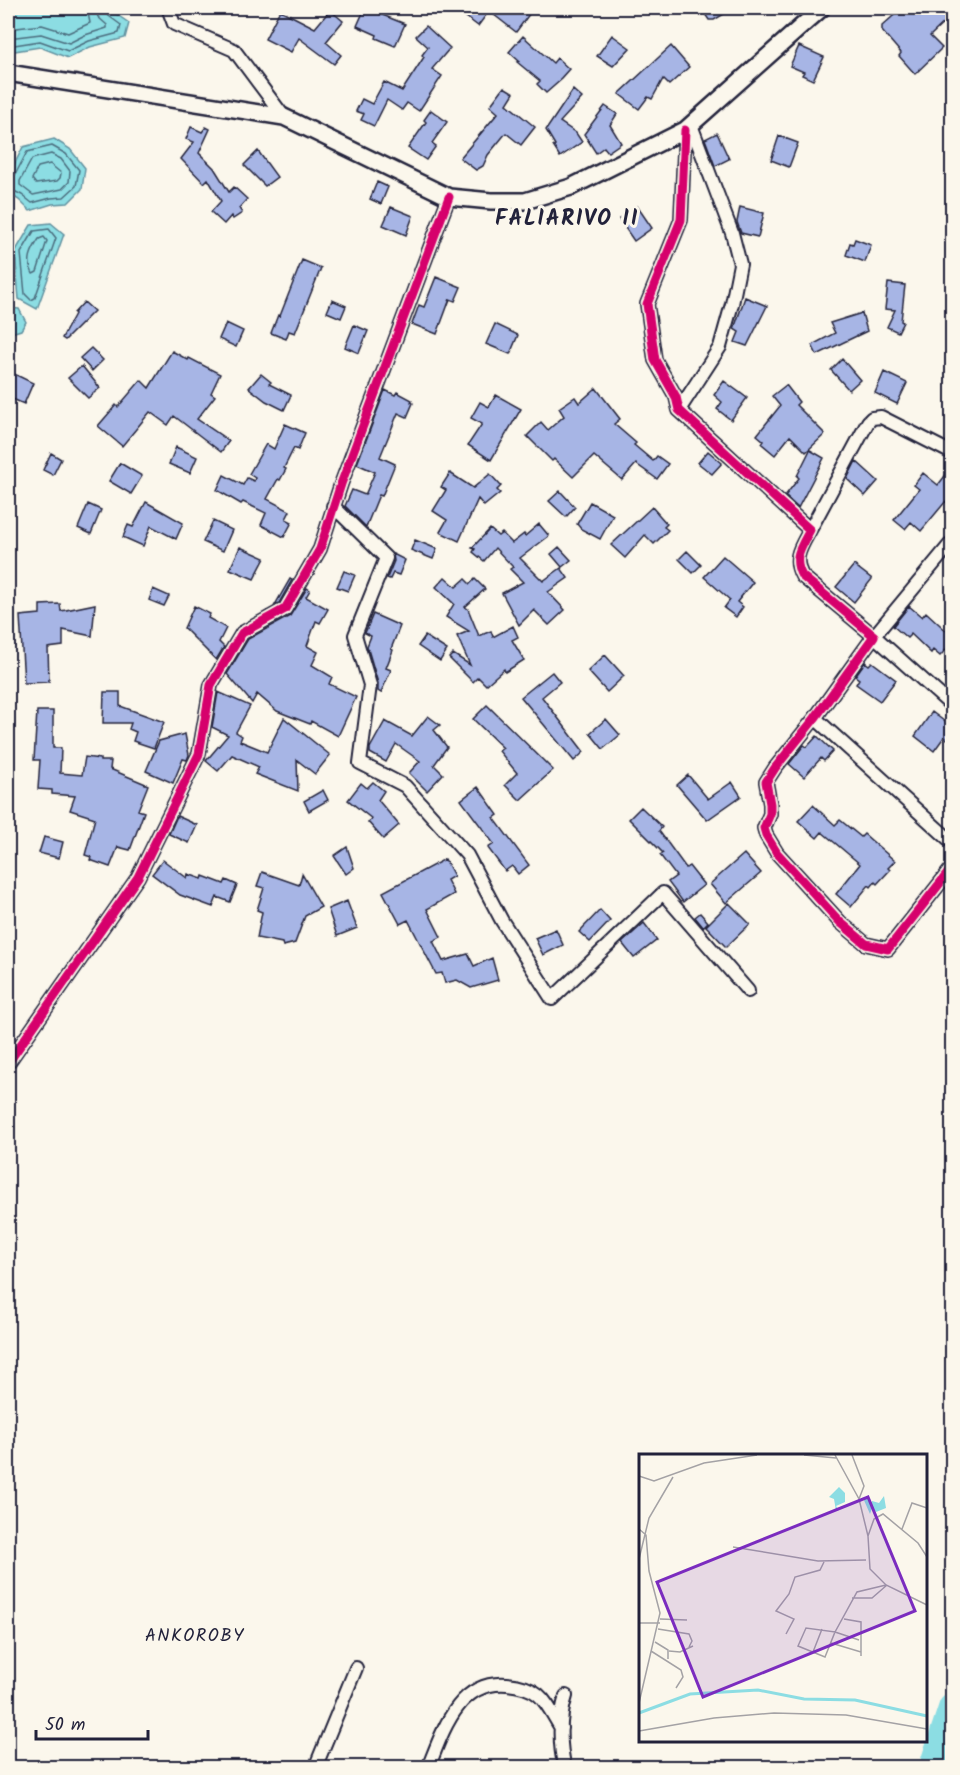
<svg xmlns="http://www.w3.org/2000/svg" width="960" height="1775" font-family="Kalam,sans-serif">
  <style>
    .water { fill: #8cdde3; stroke: #6292a0; stroke-width: 1.5 }
    .lines { fill: none; stroke-linecap: round; stroke-linejoin: round }
    .shore { stroke: #4c6d7e; stroke-width: 1.5 }
    .river { stroke: #8cdde3; stroke-width: 27 }
    .building { fill: #a7b5e5; stroke: #22223b; stroke-width: 1.5 }
    .minor-casing { stroke: #22223b; stroke-width: 16 }
    .tertiary-casing { stroke: #22223b; stroke-width: 20 }
    .minor { stroke: #fbf7ec; stroke-width: 12 }
    .tertiary { stroke: #fbf7ec; stroke-width: 15 }
    .cycleway-casing { stroke: #fbf7ec; stroke-width: 13 }
    .cycleway { stroke: #d6006c; stroke-width: 9 }
    .labels { text-anchor: middle; stroke-width: 6; stroke-linejoin: round; paint-order: stroke }
    .neighbourhood-label { font-size: 18px; letter-spacing: 1.5px; fill: #22223b; stroke: #fbf7ec }
    .district-label { font-size: 22px; font-weight: bold; letter-spacing: 1.5px; fill: #22223b; stroke: #fbf7ec }
    .inset-river { fill: none; stroke: #8cdde3; stroke-width: 3 }
    .inset-road { fill: none; stroke: #a4a2a5; stroke-width: 1.5 }
    .view { fill: #7b2cbf; fill-opacity: 0.15; stroke: #7b2cbf; stroke-width: 3 }
    .inset-edge { fill: none; stroke: #22223b; stroke-width: 3 }
  </style>
  <rect width="100%" height="100%" fill="#fbf7ec"/>
  <filter id="ink" filterUnits="userSpaceOnUse"><feTurbulence type="fractalNoise" baseFrequency=".0167" numOctaves="2"/><feDisplacementMap in="SourceGraphic" scale="12" xChannelSelector="R" yChannelSelector="G"/><feConvolveMatrix kernelMatrix="1 2 1 2 8 2 1 2 1" color-interpolation-filters="sRGB"/></filter>
  <g filter="url(#ink)">
    <path class="water" d="M 8,8 L 100,8 L 110,10 L 129,23 L 125,38 L 90,47 L 68,58 L 40,47 L 8,52 Z
      M 54,139 L 70,149 L 85,168 L 82,189 L 68,203 L 52,204 L 30,211 L 19,200 L 8,193 L 8,177 L 23,147 Z
      M 51,223 L 64,234 L 37,309 L 19,299 L 15,252 L 31,225 Z
      M 8,308 L 19,309 L 26,322 L 21,330 L 8,334 Z"/>
    <g class="lines">
      <path class="shore" d="M 8,29 L 42,25 L 68,33 L 90,23 L 87,8
        M 8,38 L 41,34 L 69,43 L 85,35 L 107,28 L 107,25 L 98,17 L 96,8
        M 8,46 L 40,41 L 68,51 L 89,41 L 119,33 L 121,25 L 106,14 L 104,8
        M 51,154 L 61,159 L 70,171 L 69,182 L 62,189 L 33,195 L 20,185 L 20,181 L 32,159 Z
        M 50,164 L 61,173 L 60,178 L 57,181 L 36,184 L 32,179 L 38,167 Z
        M 8,178 L 15,175 L 27,152 L 52,146 L 66,154 L 79,170 L 76,186 L 64,197 L 51,198 L 32,203 L 22,195 L 8,188
        M 49,229 L 56,238 L 35,298 L 31,300 L 25,294 L 21,253 L 34,231 Z
        M 44,237 L 47,241 L 37,272 L 33,274 C 26,261 31,251 39,239 Z"/>
      <path class="river" d="M 932,1768 L 952,1707"/>
    </g>
    <path class="building" d="M 365,8 L 405,24 L 395,46 L 376,38 L 377,35 L 357,26 Z
      M 454,8 L 522,8 L 530,13 L 516,32 L 489,11 L 478,26 Z
      M 701,8 L 734,8 L 714,20 L 709,20 Z
      M 902,8 L 933,8 L 937,13 L 942,9 L 950,17 L 930,36 L 942,48 L 915,74 L 899,56 L 901,53 L 882,31 L 882,26 Z
      M 280,10 L 315,28 L 330,10 L 343,21 L 326,42 L 341,55 L 334,64 L 299,38 L 291,52 L 265,39 Z
      M 426,26 L 450,48 L 432,69 L 442,76 L 419,111 L 407,103 L 402,110 L 387,100 L 374,126 L 361,120 L 364,114 L 356,111 L 362,99 L 372,104 L 384,82 L 402,91 L 424,57 L 422,55 L 428,47 L 416,36 Z
      M 612,35 L 630,48 L 613,66 L 597,56 Z
      M 523,36 L 553,63 L 557,58 L 569,69 L 561,78 L 562,79 L 546,93 L 537,84 L 540,81 L 517,62 L 519,61 L 509,52 Z
      M 671,46 L 689,67 L 669,85 L 663,79 L 652,99 L 648,97 L 639,109 L 619,94 Z
      M 799,46 L 824,57 L 813,80 L 802,75 L 804,72 L 790,66 Z
      M 504,87 L 514,93 L 507,104 L 535,127 L 521,145 L 506,133 L 488,155 L 483,166 L 476,170 L 460,158 L 498,113 L 490,106 Z
      M 573,90 L 582,98 L 560,122 L 576,133 L 582,142 L 560,157 L 553,146 L 555,145 L 546,130 Z
      M 605,106 L 617,114 L 610,125 L 621,143 L 608,152 L 604,147 L 596,153 L 584,134 Z
      M 431,110 L 447,122 L 432,143 L 436,146 L 426,160 L 408,148 L 426,122 L 424,120 Z
      M 191,127 L 202,132 L 206,127 L 210,129 L 199,153 L 214,168 L 229,192 L 234,187 L 247,199 L 239,208 L 242,213 L 233,219 L 231,216 L 224,224 L 211,212 L 221,201 L 208,179 L 204,183 L 181,159 L 194,142 L 186,139 Z
      M 717,133 L 729,159 L 715,166 L 705,139 Z
      M 779,136 L 798,143 L 789,167 L 771,160 Z
      M 258,151 L 277,177 L 265,186 L 244,165 Z
      M 377,182 L 388,187 L 381,204 L 370,199 Z
      M 637,206 L 652,228 L 634,241 L 619,219 Z
      M 391,207 L 413,216 L 406,235 L 383,225 Z
      M 740,207 L 764,213 L 758,237 L 741,233 L 737,222 Z
      M 855,239 L 871,245 L 865,262 L 846,255 L 850,243 L 853,244 Z
      M 302,260 L 321,268 L 295,333 L 289,331 L 286,339 L 271,333 L 278,315 L 280,316 Z
      M 436,277 L 461,287 L 455,301 L 450,299 L 437,334 L 412,324 L 419,305 L 424,307 Z
      M 888,283 L 905,285 L 901,321 L 903,322 L 898,332 L 887,327 L 895,310 L 885,309 Z
      M 745,297 L 767,306 L 747,346 L 735,342 L 739,332 L 734,329 Z
      M 332,300 L 346,306 L 341,318 L 327,312 Z
      M 84,302 L 94,311 L 65,340 L 62,338 L 75,314 L 74,313 Z
      M 862,313 L 867,331 L 817,355 L 812,345 L 835,333 L 830,323 Z
      M 226,323 L 243,331 L 236,347 L 219,339 Z
      M 495,324 L 518,335 L 510,354 L 486,344 Z
      M 354,325 L 368,331 L 359,353 L 345,347 Z
      M 91,348 L 103,360 L 92,371 L 80,358 Z
      M 172,351 L 188,360 L 189,358 L 220,374 L 211,393 L 215,396 L 197,419 L 229,441 L 221,452 L 174,416 L 168,425 L 150,412 L 122,446 L 98,426 L 116,405 L 118,407 L 141,380 L 149,388 Z
      M 842,359 L 860,380 L 849,390 L 831,370 Z
      M 82,366 L 100,388 L 88,398 L 68,378 Z
      M 8,371 L 33,383 L 24,404 L 8,397 Z
      M 884,372 L 907,383 L 897,404 L 875,393 Z
      M 261,374 L 271,382 L 269,384 L 291,395 L 284,410 L 266,401 L 249,388 Z
      M 724,381 L 747,398 L 731,420 L 717,409 L 722,402 L 714,395 Z
      M 786,385 L 799,402 L 796,405 L 825,434 L 806,452 L 790,436 L 775,455 L 762,444 L 764,441 L 757,435 L 780,406 L 772,396 Z
      M 596,388 L 620,419 L 614,424 L 636,443 L 634,445 L 653,461 L 657,456 L 668,464 L 657,479 L 636,464 L 622,480 L 594,456 L 573,477 L 554,459 L 552,461 L 527,436 L 541,422 L 548,430 L 564,416 L 559,408 L 575,397 L 579,403 Z
      M 385,390 L 395,395 L 397,392 L 412,400 L 411,402 L 413,403 L 407,417 L 398,413 L 380,457 L 395,464 L 382,496 L 379,495 L 366,527 L 345,506 L 352,490 L 365,495 L 375,472 L 357,464 Z
      M 496,395 L 521,409 L 491,460 L 468,445 L 482,424 L 471,418 L 480,402 L 489,407 Z
      M 285,424 L 305,433 L 298,450 L 294,448 L 284,468 L 286,469 L 280,480 L 278,479 L 267,499 L 290,511 L 286,519 L 292,522 L 284,537 L 261,525 L 266,513 L 243,502 L 241,504 L 217,490 L 224,475 L 243,485 L 247,478 L 254,481 L 255,478 L 249,474 L 266,444 L 274,449 Z
      M 176,447 L 197,457 L 190,473 L 169,464 Z
      M 810,450 L 824,458 L 798,508 L 785,496 L 799,478 L 797,476 Z
      M 708,451 L 722,463 L 712,474 L 698,463 Z
      M 51,453 L 61,459 L 53,475 L 43,470 Z
      M 856,461 L 878,481 L 865,496 L 847,479 Z
      M 120,463 L 142,476 L 131,494 L 109,481 Z
      M 952,467 L 952,506 L 946,501 L 921,531 L 911,522 L 905,529 L 894,520 L 919,489 L 914,485 L 923,473 L 938,485 Z
      M 450,473 L 473,488 L 490,474 L 501,486 L 497,490 L 500,493 L 484,506 L 478,499 L 459,541 L 440,532 L 447,520 L 433,511 L 446,490 L 441,487 Z
      M 560,491 L 575,507 L 566,517 L 549,501 Z
      M 146,502 L 183,523 L 176,539 L 151,526 L 143,546 L 123,537 L 128,525 L 133,527 Z
      M 590,502 L 613,515 L 600,539 L 581,529 L 577,524 Z
      M 88,504 L 101,510 L 91,534 L 78,528 Z
      M 652,507 L 667,524 L 664,527 L 668,530 L 654,544 L 645,535 L 625,558 L 611,545 Z
      M 213,521 L 232,530 L 223,551 L 203,542 Z
      M 539,524 L 549,536 L 520,558 L 543,581 L 561,568 L 568,578 L 548,592 L 565,610 L 549,625 L 534,610 L 519,625 L 502,593 L 523,582 L 510,569 L 513,567 L 495,548 L 484,561 L 473,552 L 475,549 L 472,548 L 490,529 L 498,536 L 502,533 L 512,543 L 524,534 L 525,536 Z
      M 415,540 L 437,549 L 433,559 L 411,550 Z
      M 240,547 L 265,558 L 254,579 L 230,569 Z
      M 559,547 L 571,560 L 562,567 L 551,554 Z
      M 687,551 L 701,565 L 693,573 L 679,559 Z
      M 393,554 L 405,560 L 399,575 L 393,573 L 390,579 L 387,578 L 394,561 Z
      M 723,556 L 753,582 L 737,602 L 743,607 L 736,617 L 724,608 L 730,600 L 704,577 Z
      M 854,565 L 872,579 L 854,602 L 836,587 Z
      M 344,571 L 355,575 L 348,591 L 337,587 Z
      M 445,577 L 456,587 L 465,579 L 470,584 L 475,579 L 485,589 L 465,607 L 468,609 L 479,636 L 491,631 L 493,637 L 513,626 L 518,637 L 512,640 L 524,660 L 505,672 L 504,669 L 486,685 L 478,677 L 473,682 L 449,658 L 453,654 L 470,665 L 457,636 L 469,631 L 446,617 L 454,604 L 436,587 Z
      M 290,579 L 292,580 L 279,603 L 275,605 Z
      M 307,588 L 310,590 L 306,597 L 328,609 L 320,623 L 316,621 L 307,646 L 318,652 L 312,665 L 332,677 L 329,684 L 356,697 L 338,736 L 311,721 L 310,724 L 277,711 L 257,694 L 252,703 L 227,674 L 248,639 L 290,616 Z
      M 153,589 L 169,596 L 164,606 L 149,600 Z
      M 60,604 L 61,611 L 95,604 L 92,636 L 63,630 L 63,646 L 48,648 L 49,682 L 24,683 L 20,616 L 40,614 L 40,605 Z
      M 194,606 L 210,614 L 208,618 L 226,628 L 219,642 L 224,647 L 216,660 L 184,628 Z
      M 909,606 L 922,617 L 926,612 L 952,636 L 952,643 L 940,656 L 933,650 L 931,653 L 911,634 L 907,638 L 893,626 Z
      M 373,614 L 400,626 L 391,649 L 393,650 L 386,668 L 391,670 L 381,693 L 378,691 L 378,683 L 367,646 L 371,636 L 365,633 Z
      M 425,636 L 447,650 L 440,661 L 418,646 Z
      M 605,655 L 624,676 L 607,692 L 588,671 Z
      M 865,662 L 869,665 L 872,662 L 896,680 L 880,701 L 856,684 L 859,679 L 855,676 Z
      M 552,672 L 560,682 L 542,697 L 584,752 L 574,761 L 521,697 Z
      M 104,692 L 120,692 L 120,706 L 164,722 L 154,748 L 133,741 L 136,732 L 129,729 L 131,723 L 103,723 Z
      M 218,692 L 250,706 L 236,732 L 242,736 L 240,741 L 267,752 L 284,718 L 330,755 L 315,774 L 297,760 L 298,791 L 255,774 L 259,767 L 232,755 L 218,771 L 206,761 L 228,735 L 212,727 Z
      M 487,705 L 553,770 L 520,800 L 505,785 L 517,773 L 499,751 L 503,748 L 473,719 Z
      M 37,711 L 53,711 L 53,748 L 61,748 L 60,773 L 82,775 L 85,757 L 100,759 L 100,761 L 111,761 L 110,769 L 148,785 L 138,810 L 144,812 L 130,850 L 118,847 L 110,867 L 90,860 L 91,857 L 85,855 L 95,818 L 70,810 L 75,796 L 52,794 L 52,790 L 38,789 L 40,760 L 34,760 Z
      M 932,712 L 952,727 L 952,732 L 947,739 L 944,737 L 934,751 L 915,736 Z
      M 428,716 L 440,725 L 434,730 L 447,747 L 434,765 L 443,774 L 427,791 L 409,773 L 420,761 L 396,744 L 386,762 L 370,753 L 370,748 L 385,721 L 412,736 Z
      M 606,719 L 620,735 L 603,749 L 590,733 Z
      M 185,734 L 189,755 L 187,760 L 183,759 L 173,783 L 146,771 L 159,741 Z
      M 817,736 L 833,751 L 824,761 L 821,758 L 804,777 L 789,764 L 804,745 L 807,747 Z
      M 688,775 L 708,799 L 732,782 L 741,796 L 707,820 L 677,785 Z
      M 373,782 L 384,791 L 378,800 L 399,825 L 383,839 L 368,822 L 372,819 L 348,800 L 361,783 L 367,788 Z
      M 478,787 L 498,815 L 494,818 L 529,865 L 518,874 L 512,866 L 505,871 L 488,848 L 494,844 L 461,800 Z
      M 323,790 L 328,800 L 309,811 L 304,801 Z
      M 813,805 L 835,825 L 840,820 L 861,837 L 864,834 L 895,861 L 888,868 L 890,870 L 877,884 L 875,882 L 871,887 L 869,885 L 851,907 L 836,894 L 860,864 L 822,832 L 817,838 L 798,821 Z
      M 641,807 L 662,827 L 659,831 L 686,868 L 689,866 L 704,885 L 683,902 L 668,882 L 676,876 L 660,855 L 663,853 L 629,819 Z
      M 177,816 L 197,825 L 189,843 L 169,834 Z
      M 44,837 L 63,842 L 59,858 L 39,853 Z
      M 347,847 L 354,868 L 346,874 L 334,856 Z
      M 744,854 L 761,873 L 726,903 L 710,884 Z
      M 445,859 L 454,876 L 447,880 L 454,894 L 427,909 L 441,937 L 433,941 L 443,961 L 468,954 L 474,966 L 492,958 L 498,980 L 471,988 L 457,980 L 445,983 L 442,973 L 436,974 L 408,920 L 400,924 L 383,892 Z
      M 163,860 L 187,878 L 188,874 L 202,879 L 203,876 L 224,884 L 226,880 L 237,885 L 230,902 L 217,897 L 213,907 L 180,895 L 152,874 Z
      M 262,872 L 299,885 L 302,874 L 321,907 L 305,916 L 295,943 L 283,946 L 282,943 L 257,938 L 262,912 L 257,910 L 264,888 L 257,886 Z
      M 347,901 L 357,928 L 337,936 L 328,909 Z
      M 729,903 L 750,924 L 726,947 L 706,926 Z
      M 600,910 L 610,921 L 590,942 L 579,932 Z
      M 700,913 L 708,922 L 703,927 L 695,917 Z
      M 644,923 L 657,940 L 634,958 L 622,943 Z
      M 556,929 L 563,945 L 543,955 L 535,938 Z"/>
    <g class="lines">
      <defs>
        <path id="minor" d="M 168,8 L 174,24 L 234,50 L 284,117
          M 685,130 L 681,220 L 647,304 L 655,360 L 676,397 L 679,410 L 810,530 C 801,547 792,558 802,576 L 874,636 L 815,718 L 775,768 L 766,782 L 770,804 L 770,814 L 764,828 L 766,835 L 777,853 L 840,922 L 866,944 L 888,949 L 952,868
          M 679,410 L 720,347 L 732,304 L 740,264 L 732,233 L 691,125
          M 333,506 L 386,558 L 355,635 L 370,685 L 360,763 L 405,786 L 467,855 L 502,921 L 552,999 L 663,893 L 748,991
          M 810,530 L 868,422 L 872,418 L 881,417 L 952,453
          M 952,542 L 874,636 L 952,706
          M 815,718 L 952,842
          M 8,1063 L 138,877 L 199,754 L 211,685 L 242,633 L 285,609 L 320,549 L 341,484 L 449,197
          M 315,1768 L 356,1668
          M 428,1768 C 443,1731 458,1680 507,1684 C 541,1687 545,1701 561,1728
          M 565,1768 C 559,1745 559,1718 566,1696"/>
        <path id="tertiary" d="M 8,73 L 284,117 L 449,197 L 491,201 L 525,201 L 571,187 L 685,130 L 822,8"/>
      </defs>
      <use href="#minor" class="minor-casing"/>
      <use href="#tertiary" class="tertiary-casing"/>
      <use href="#minor" class="minor"/>
      <use href="#tertiary" class="tertiary"/>
      <defs>
        <path id="cycleway" d="M 685,130 L 681,220 L 647,304 L 655,360 L 676,397 L 679,410 L 810,530 C 801,547 792,558 802,576 L 874,636 L 815,718 L 775,768 L 766,782 L 770,804 L 770,814 L 764,828 L 766,835 L 777,853 L 840,922 L 866,944 L 888,949 L 952,868
          M 8,1063 L 138,877 L 199,754 L 211,685 L 242,633 L 285,609 L 320,549 L 341,484 L 449,197"/>
      </defs>
      <use href="#cycleway" class="cycleway-casing"/>
      <use href="#cycleway" class="cycleway"/>
    </g>
  </g>
  <g class="labels">
    <g class="neighbourhood-label">
      <text x="195" y="1641">ANKOROBY</text>
    </g>
    <g class="district-label">
      <text x="567" y="225">FALIARIVO II</text>
    </g>
  </g>
  <g transform="translate(639 1454)">
    <rect width="288" height="288" fill="#fbf7ec"/>
    <path d="M 200,33 L 206,39 L 206,48 L 197,52 L 200,56 L 197,57 L 195,45 L 190,43 ZM 245,42 L 247,54 L 237,58 L 233,54 L 231,60 L 224,44 L 231,45 L 232,52 L 233,47 L 240,49 Z" fill="#8cdde3"/>
    <path class="inset-river" d="M 0,259 L 51,240 L 119,236 L 165,245 L 216,246 L 288,262"/>
    <path class="inset-road" d="M 165,1 L 197,4M 196,1 L 220,45 L 229,82 L 231,115 L 247,131 L 288,151M 213,1 L 225,32 L 220,45M 0,22 L 15,27 L 65,9 L 118,1M 0,75 L 7,81 L 10,117 L 21,159 L 0,249M 263,75 L 273,49 L 288,54M 229,82 L 235,65 L 244,60 L 279,89 L 288,103M 94,93 L 179,107 L 227,106M 0,105 L 10,64 L 34,23M 213,144 L 233,144 L 248,131M 21,165 L 48,166M 205,165 L 222,168 L 222,202M 0,169 L 21,169M 19,175 L 50,180 L 53,187 L 50,193M 147,180 L 155,165 L 137,157 L 150,140 L 156,123 L 181,116 L 185,108M 220,186 L 196,178 L 186,203 L 159,192 L 167,174 L 196,178 L 218,138 L 247,131M 16,188 L 29,196 L 29,205M 192,189 L 222,198M 12,197 L 42,216 L 44,223 L 37,234M 30,197 L 41,198 L 54,192M 174,198 L 183,175M 0,277 L 75,264 L 135,259 L 207,261 L 288,275"/>
    <path class="view" d="M 229,43 L 276,157 L 64,243 L 18,128 Z"/>
    <rect width="288" height="288" class="inset-edge"/>
  </g>
  <rect width="960" height="1775" fill="none" stroke="#fbf7ec" stroke-width="30"/>
  <rect x="15" y="15" width="930" height="1745" fill="none" stroke="#22223b" stroke-width="2" filter="url(#ink)"/>
  <path d="M36 1730v9h112v-9" fill="none" stroke="#22223b" stroke-width="3"/>
  <text x="45" y="1730" font-size="18" fill="#22223b" stroke="#fbf7ec" stroke-width="4.5" paint-order="stroke">50 m</text>
</svg>
